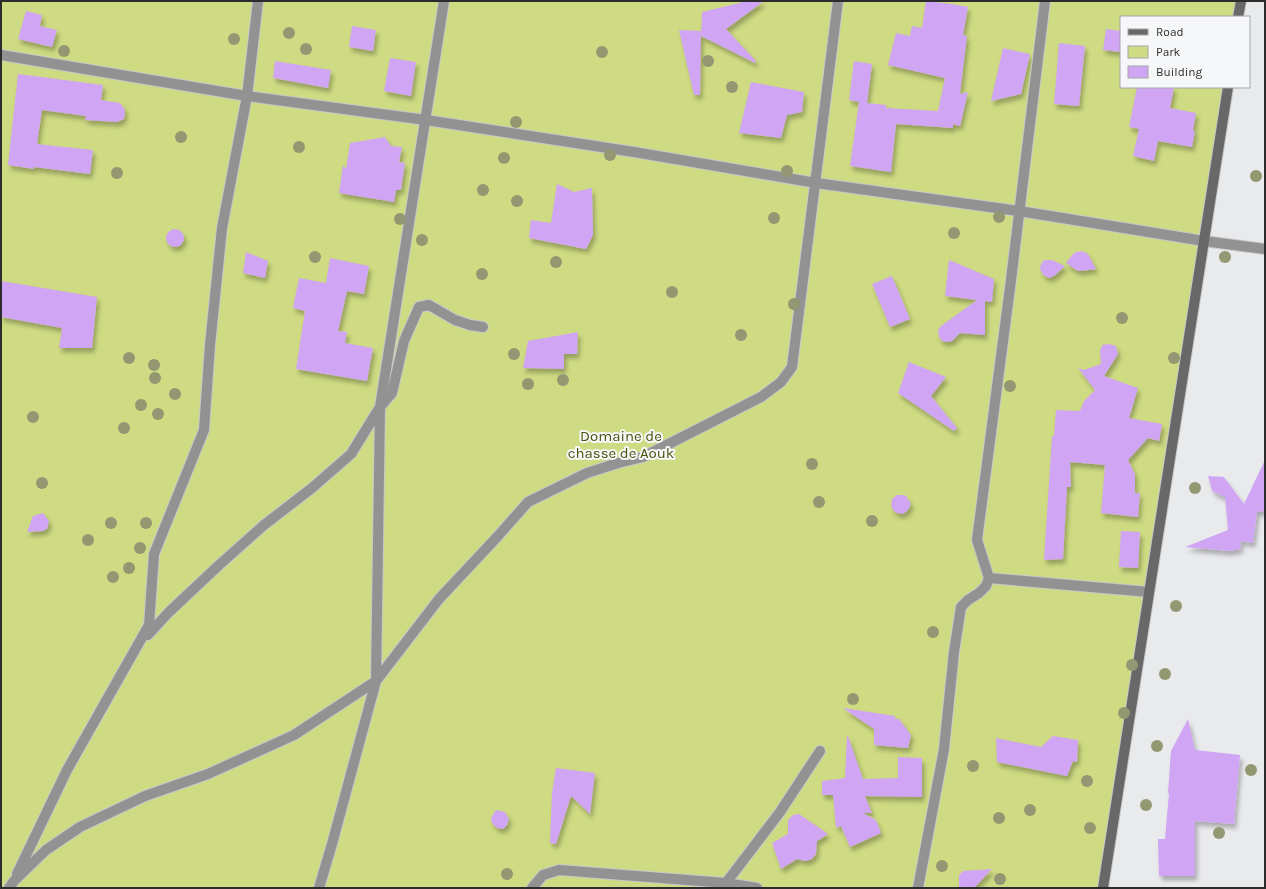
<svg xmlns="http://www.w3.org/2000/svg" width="1266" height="889" font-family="Karla,sans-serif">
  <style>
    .green { fill: #cedb82 }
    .building { fill: #d0a5f4; filter: url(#shadow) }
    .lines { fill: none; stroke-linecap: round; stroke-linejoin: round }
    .street-casing { stroke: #c7c8c9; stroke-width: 12 }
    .secondary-casing { stroke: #c7c8c9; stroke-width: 12 }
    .street { stroke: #939292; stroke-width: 10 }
    .secondary { stroke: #696868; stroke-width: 10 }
    .tree { fill: #939772 }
    .labels { text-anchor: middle; stroke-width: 4; stroke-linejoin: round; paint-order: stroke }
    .park-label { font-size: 15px; fill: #4c530e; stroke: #f6f7f9 }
  </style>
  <defs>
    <filter id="shadow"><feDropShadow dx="2.5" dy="4.5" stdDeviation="2" flood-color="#0004"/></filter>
  </defs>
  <rect width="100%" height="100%" fill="#e9eaec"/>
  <path class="green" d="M 1,1 L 1241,1 L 1239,17 L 1121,17 L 1121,87 L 1228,87 L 1103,888 L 1,888 Z"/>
  <path class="building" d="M 748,1 L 764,1 L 726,29 L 756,61 L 755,63 L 701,36 L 702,12 Z
    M 926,1 L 952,4 L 968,7 L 963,35 L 967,36 L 960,94 L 968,92 L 960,126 L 953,124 L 953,128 L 896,124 L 891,172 L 850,166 L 859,102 L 849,100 L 854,61 L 872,64 L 867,103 L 886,105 L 886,108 L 938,111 L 945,78 L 888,65 L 896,33 L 910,36 L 912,26 L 922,28 Z
    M 26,11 L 42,15 L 40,26 L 57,30 L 52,47 L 18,39 Z
    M 352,26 L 376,30 L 373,51 L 349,47 Z
    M 1106,29 L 1121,31 L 1121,52 L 1103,50 Z
    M 679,30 L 701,31 L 700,95 L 694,95 Z
    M 1059,43 L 1085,46 L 1079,106 L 1054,104 Z
    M 1003,48 L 1030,54 L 1021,94 L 991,101 Z
    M 390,58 L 416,62 L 411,96 L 384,91 Z
    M 275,61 L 331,70 L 328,88 L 273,78 Z
    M 18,74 L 103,85 L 101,100 L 120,103 L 124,108 L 125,111 L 124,119 L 117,122 L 85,120 L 86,116 L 42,110 L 37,144 L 93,150 L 90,174 L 34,167 L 34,169 L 8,165 Z
    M 751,82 L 804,92 L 802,112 L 787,115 L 781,138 L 739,133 Z
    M 1137,87 L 1174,87 L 1170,108 L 1196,113 L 1193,131 L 1195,131 L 1192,147 L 1158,141 L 1154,161 L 1133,156 L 1139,129 L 1129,127 Z
    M 385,137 L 391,146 L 402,147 L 399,162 L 405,163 L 401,190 L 396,190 L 394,202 L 339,193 L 343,165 L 346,169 L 350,143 Z
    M 557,184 L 574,192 L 592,188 L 593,235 L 586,249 L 529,238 L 531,220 L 551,223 Z
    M166 238a9 9 0 1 1 18 0a9 9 0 1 1-18 0Z
    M 1082,251 L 1088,254 L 1096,269 L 1080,271 L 1076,270 L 1066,263 L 1073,254 L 1076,252 Z
    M 246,252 L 268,261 L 265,278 L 243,273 Z
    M 330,258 L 369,266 L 364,294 L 347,291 L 338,331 L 347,332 L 345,343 L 373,348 L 367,381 L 296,369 L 305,311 L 293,308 L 299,278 L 326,283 Z
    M 949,260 L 994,279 L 992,302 L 985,301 L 985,335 L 960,333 L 952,341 L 946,342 L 942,341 L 939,337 L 938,330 L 941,326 L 977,300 L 945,296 Z
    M 1044,260 L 1052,260 L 1065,266 L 1054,276 L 1049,278 L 1043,275 L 1040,269 L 1041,264 Z
    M 892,276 L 910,319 L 890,327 L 872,284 Z
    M 1,281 L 97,297 L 92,348 L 59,348 L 62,328 L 1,317 Z
    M 578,332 L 577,354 L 564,354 L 564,369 L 523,368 L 528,341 Z
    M 1109,344 L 1116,346 L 1118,354 L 1104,376 L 1138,388 L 1129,418 L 1162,424 L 1159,441 L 1148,438 L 1128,460 L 1135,474 L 1135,493 L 1140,493 L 1138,517 L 1101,513 L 1105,465 L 1070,462 L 1071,487 L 1067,487 L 1063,559 L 1044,560 L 1052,436 L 1054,436 L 1056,410 L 1080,411 L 1084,401 L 1095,390 L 1078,368 L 1084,370 L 1101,364 L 1100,351 L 1102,345 Z
    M 909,362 L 946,377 L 931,396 L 957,428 L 954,431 L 898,393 Z
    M 1265,460 L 1265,511 L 1257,512 L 1253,543 L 1240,541 L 1241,549 L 1229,551 L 1185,547 L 1228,530 L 1225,497 L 1214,492 L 1212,490 L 1208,476 L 1224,477 L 1223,476 L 1244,504 Z
    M 897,495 L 903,495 L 906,496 L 911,504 L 908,510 L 903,514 L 897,513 L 894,511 L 891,506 L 892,499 Z
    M 43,513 L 49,521 L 47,529 L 42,531 L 27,532 L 33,516 Z
    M 1121,531 L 1140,532 L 1138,568 L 1119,567 Z
    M 843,708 L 895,716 L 895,719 L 899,719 L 911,735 L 908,748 L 874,745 L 874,729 Z
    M 1188,719 L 1195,750 L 1240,755 L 1234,824 L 1195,821 L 1195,876 L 1159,876 L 1158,839 L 1165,839 L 1169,793 L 1168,793 L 1171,751 Z
    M 847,736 L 848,736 L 863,779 L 898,778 L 898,757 L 922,758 L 922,797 L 865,796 L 872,813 L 863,813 L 876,820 L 881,833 L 850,847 L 841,826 L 836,828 L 833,795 L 822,795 L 822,781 L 845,778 Z
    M 1053,736 L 1078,740 L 1077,762 L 1073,761 L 1067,776 L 997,762 L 996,738 L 1041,747 Z
    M 556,768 L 595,773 L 590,814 L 571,796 L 556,844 L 550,843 L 552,793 Z
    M 496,810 L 505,812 L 508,817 L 509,819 L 507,825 L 503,829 L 497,828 L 492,823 L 491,818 Z
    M 799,814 L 828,834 L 817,841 L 816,854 L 812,859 L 806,861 L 797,859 L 781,869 L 772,843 L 788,834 L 788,820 L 793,815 Z
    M 992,869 L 974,888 L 959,888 L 959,875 L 963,871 Z"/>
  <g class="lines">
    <defs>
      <path id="street" d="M 1,55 L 247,96 L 426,120 L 634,152 L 816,183 L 1019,211 L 1204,241 L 1265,249
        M 989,578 L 1149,592
        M 148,635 L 168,613 L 218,566 L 264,525 L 312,488 L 351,454 L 380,407 L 392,393 L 404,341 L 419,307 L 429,305 L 455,320 L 470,325 L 483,327
        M 17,874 L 67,770 L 149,625 L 154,554 L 204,430 L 210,345 L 222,228 L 247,96 L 258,1
        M 9,888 L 14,881 L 46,850 L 80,827 L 145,796 L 208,774 L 294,735 L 376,681 L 439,599 L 498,536 L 528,502 L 587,473 L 618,463 L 643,457 L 761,397 L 781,382 L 792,367 L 838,1
        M 319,888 L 332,844 L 376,681 L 380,407 L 444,1
        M 532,888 L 543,875 L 559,870 L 726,883 L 757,888
        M 724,888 L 726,883 L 780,812 L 820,751
        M 918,888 L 944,749 L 954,652 L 961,607 L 968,600 L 979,593 L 986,586 L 989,578 L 977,540 L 1011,280 L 1045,1"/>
      <path id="secondary" d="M 1238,17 L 1241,1
        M 1103,888 L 1228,87"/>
    </defs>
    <use href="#street" class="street-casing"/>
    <use href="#secondary" class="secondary-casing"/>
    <use href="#street" class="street"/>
    <use href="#secondary" class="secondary"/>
  </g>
  <g class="tree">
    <circle cx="289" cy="33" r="6"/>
    <circle cx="234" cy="39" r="6"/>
    <circle cx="306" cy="49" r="6"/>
    <circle cx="64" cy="51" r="6"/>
    <circle cx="602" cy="52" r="6"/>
    <circle cx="708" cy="61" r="6"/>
    <circle cx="732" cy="87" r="6"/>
    <circle cx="516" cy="122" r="6"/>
    <circle cx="181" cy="137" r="6"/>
    <circle cx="299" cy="147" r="6"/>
    <circle cx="610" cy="155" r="6"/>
    <circle cx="504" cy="158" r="6"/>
    <circle cx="787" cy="171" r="6"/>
    <circle cx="117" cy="173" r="6"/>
    <circle cx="1256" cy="176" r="6"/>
    <circle cx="483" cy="190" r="6"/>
    <circle cx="517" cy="201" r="6"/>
    <circle cx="999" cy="217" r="6"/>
    <circle cx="774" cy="218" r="6"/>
    <circle cx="400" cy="219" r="6"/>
    <circle cx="954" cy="233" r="6"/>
    <circle cx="422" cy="240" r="6"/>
    <circle cx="315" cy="257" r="6"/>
    <circle cx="1225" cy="257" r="6"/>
    <circle cx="556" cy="262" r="6"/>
    <circle cx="482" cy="274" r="6"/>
    <circle cx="672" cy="292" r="6"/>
    <circle cx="794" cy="304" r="6"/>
    <circle cx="1122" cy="318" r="6"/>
    <circle cx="741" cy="335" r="6"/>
    <circle cx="514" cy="354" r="6"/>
    <circle cx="129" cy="358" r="6"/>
    <circle cx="1174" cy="358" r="6"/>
    <circle cx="154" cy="365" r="6"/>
    <circle cx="155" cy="378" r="6"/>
    <circle cx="563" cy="380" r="6"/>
    <circle cx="528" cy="384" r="6"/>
    <circle cx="1010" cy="386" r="6"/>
    <circle cx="175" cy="394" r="6"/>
    <circle cx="141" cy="405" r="6"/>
    <circle cx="158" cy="414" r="6"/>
    <circle cx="33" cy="417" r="6"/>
    <circle cx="124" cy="428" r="6"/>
    <circle cx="812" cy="464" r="6"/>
    <circle cx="42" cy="483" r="6"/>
    <circle cx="1195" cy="488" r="6"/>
    <circle cx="819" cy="502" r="6"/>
    <circle cx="872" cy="521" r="6"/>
    <circle cx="111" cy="523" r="6"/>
    <circle cx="146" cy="523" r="6"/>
    <circle cx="88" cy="540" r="6"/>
    <circle cx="140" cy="548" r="6"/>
    <circle cx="129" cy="568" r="6"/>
    <circle cx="113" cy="577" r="6"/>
    <circle cx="1176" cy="606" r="6"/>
    <circle cx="933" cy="632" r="6"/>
    <circle cx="1132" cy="665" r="6"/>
    <circle cx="1165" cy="674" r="6"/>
    <circle cx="853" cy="699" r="6"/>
    <circle cx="1124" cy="713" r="6"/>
    <circle cx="1157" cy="746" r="6"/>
    <circle cx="973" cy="766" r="6"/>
    <circle cx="1251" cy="770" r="6"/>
    <circle cx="1087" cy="781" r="6"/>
    <circle cx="1146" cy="805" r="6"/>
    <circle cx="1030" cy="810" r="6"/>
    <circle cx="999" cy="818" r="6"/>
    <circle cx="1090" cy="828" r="6"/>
    <circle cx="1219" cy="833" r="6"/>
    <circle cx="942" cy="866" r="6"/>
    <circle cx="507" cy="874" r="6"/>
    <circle cx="1000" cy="879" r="6"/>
  </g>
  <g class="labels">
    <g class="park-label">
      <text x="621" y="441">Domaine de<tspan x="621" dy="17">chasse de Aouk</tspan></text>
    </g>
  </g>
  <rect width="1266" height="889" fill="none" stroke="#2c2c2c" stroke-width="4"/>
  <rect x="1120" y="16" width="130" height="72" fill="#f6f7f9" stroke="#a5a6a7"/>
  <rect x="1128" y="29" width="20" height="6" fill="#696868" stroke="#a5a6a7"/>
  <text x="1156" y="36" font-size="12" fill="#2c2c2c">Road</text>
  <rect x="1128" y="46" width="20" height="12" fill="#cedb82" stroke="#a5a6a7"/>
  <text x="1156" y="56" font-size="12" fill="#2c2c2c">Park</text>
  <rect x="1128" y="66" width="20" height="12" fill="#d0a5f4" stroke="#a5a6a7"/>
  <text x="1156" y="76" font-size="12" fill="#2c2c2c">Building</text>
</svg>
